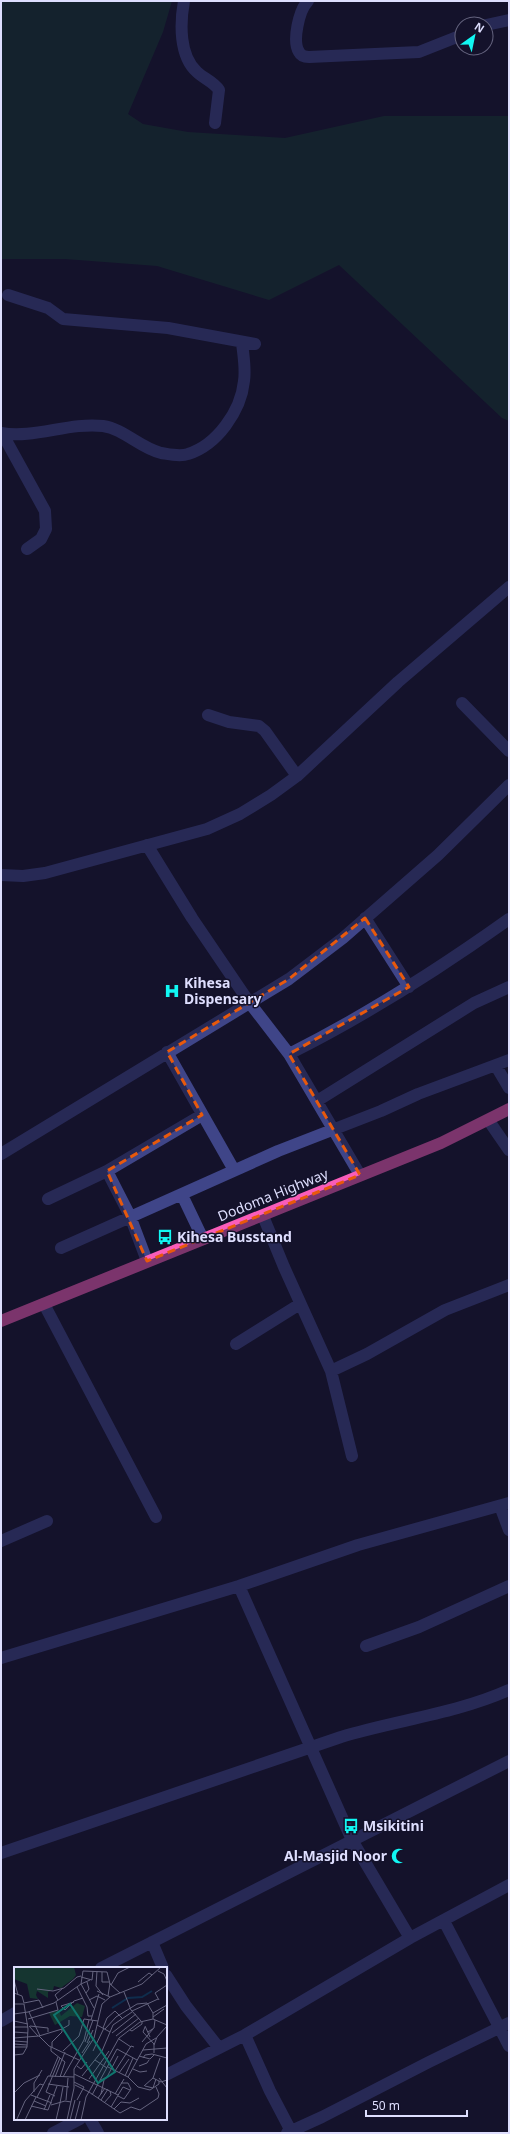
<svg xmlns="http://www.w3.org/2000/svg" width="510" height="2134" font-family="'Noto Sans',sans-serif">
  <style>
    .green { fill: #153530 }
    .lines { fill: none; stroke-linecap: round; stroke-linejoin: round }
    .minor { stroke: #3f4588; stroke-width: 12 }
    .highway { stroke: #f95dba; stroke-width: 12 }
    .marked { fill: none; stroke: #e8590c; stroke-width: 3; stroke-dasharray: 8 5; stroke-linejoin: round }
    .labels { text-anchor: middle; stroke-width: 3; stroke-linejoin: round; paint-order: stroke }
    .poi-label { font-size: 14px; font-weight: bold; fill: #dedefe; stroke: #14122b; text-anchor: start }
    .street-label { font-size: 14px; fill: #dedefe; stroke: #14122b }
    .inset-river { fill: none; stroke: #0f2d4d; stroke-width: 2 }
    .inset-road { fill: none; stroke: #65647f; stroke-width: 1 }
    .view { fill: #0f766e; fill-opacity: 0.15; stroke: #0f766e; stroke-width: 2 }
    .inset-edge { fill: none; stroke: #dedefe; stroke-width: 2 }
  </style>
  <rect width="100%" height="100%" fill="#14122b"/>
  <path class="green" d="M 1,1 L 172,1 L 163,32 L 128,114 L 143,124 L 188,132 L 285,138 L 384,116 L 509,116 L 509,421 L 502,418 L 339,265 L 269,300 L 157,266 L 65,259 L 1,259 Z"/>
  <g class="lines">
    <path class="minor" d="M 184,1 C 180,23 179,56 197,72 C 203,78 214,82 219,90 L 215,123
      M 308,1 C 299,10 292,41 299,52 C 301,56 305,57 309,57 L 419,52 L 462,35
      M 486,25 L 509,20
      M 8,295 L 48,308 L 63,319 L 168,328 L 255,344
      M 1,433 C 34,439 69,422 103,426 C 124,429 140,448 161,453 C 168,454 180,457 188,454 C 217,445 241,411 244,381 C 246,368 243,354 242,342
      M 2,433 L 45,511 L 46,529 L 41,539 L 27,549
      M 462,703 L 509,751
      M 208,715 L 229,722 L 259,726 L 265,731 L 297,776
      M 147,845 L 192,918 L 249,1002 L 289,1054 L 360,1175
      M 1,875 L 23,876 L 45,873 L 207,829 L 240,814 L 271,795 L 297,776 L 398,682 L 509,587
      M 365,918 L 409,987
      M 167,1052 L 234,1170
      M 289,1054 C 367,1015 439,969 509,919
      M 496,1066 L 509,1088
      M 317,1101 L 474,1003 L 509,987
      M 489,1121 L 509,1150
      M 1,1154 L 289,979 L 343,938 L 438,855 L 509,785
      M 107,1171 L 130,1216 L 147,1261
      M 182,1195 L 203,1239
      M 48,1199 L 107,1171 L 202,1115
      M 263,1216 L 284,1267 L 331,1371 L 352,1456
      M 61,1248 L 278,1151 L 381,1111 L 418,1094 L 509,1060
      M 44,1304 L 156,1517
      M 236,1344 L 300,1304
      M 331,1371 L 367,1354 L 445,1310 L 509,1285
      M 500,1506 L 509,1530
      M 1,1541 L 47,1521
      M 239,1586 L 352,1840 L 410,1938
      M 366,1646 L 419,1627 L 509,1586
      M 1,1658 L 239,1586 L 358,1545 L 509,1503
      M 1,1853 L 341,1737 C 397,1720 455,1714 509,1690
      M 444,1921 L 509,2046
      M 152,1942 L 163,1968
      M 101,1968 L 509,1761
      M 166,1975 L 186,2006 L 219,2048
      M 1,2021 L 15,2013
      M 245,2035 L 270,2091 L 292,2133
      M 166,2075 L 245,2035 L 410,1938 L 509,1885
      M 90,2119 L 98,2133
      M 53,2133 L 80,2119
      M 287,2133 L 322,2117 L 429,2062 L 509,2023"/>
    <path class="highway" d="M 1,1321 L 441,1143 L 509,1109"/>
  </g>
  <path d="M0 0H510V2134H0ZM 365,918 L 409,987 L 289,1054 L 360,1175 L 147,1261 L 107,1171 L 202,1115 L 167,1052 L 289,979 Z" fill="#14122b" fill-opacity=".55" fill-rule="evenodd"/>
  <path class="marked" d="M 365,918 L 409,987 L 289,1054 L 360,1175 L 147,1261 L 107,1171 L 202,1115 L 167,1052 L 289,979 Z"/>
  <defs>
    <symbol id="hospital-bare" viewBox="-9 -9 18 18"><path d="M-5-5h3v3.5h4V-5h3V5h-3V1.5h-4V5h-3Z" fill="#11f7f3" stroke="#14122b" stroke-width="2.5" paint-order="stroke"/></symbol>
    <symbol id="bus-bare" viewBox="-9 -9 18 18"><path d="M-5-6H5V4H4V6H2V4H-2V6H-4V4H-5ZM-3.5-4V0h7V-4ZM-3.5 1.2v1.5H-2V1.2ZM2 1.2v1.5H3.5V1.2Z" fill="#11f7f3" stroke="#14122b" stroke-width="2.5" paint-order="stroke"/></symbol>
    <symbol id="mosque-bare" viewBox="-9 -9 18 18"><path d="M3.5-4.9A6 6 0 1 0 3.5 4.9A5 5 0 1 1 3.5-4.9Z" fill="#11f7f3" stroke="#14122b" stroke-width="2.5" paint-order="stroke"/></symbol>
  </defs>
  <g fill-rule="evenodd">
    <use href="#hospital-bare" x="161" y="980" width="22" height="22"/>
    <use href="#bus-bare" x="154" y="1226" width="22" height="22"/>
    <use href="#bus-bare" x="340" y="1815" width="22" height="22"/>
    <use href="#mosque-bare" x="388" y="1845" width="22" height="22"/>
  </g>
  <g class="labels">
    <g class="poi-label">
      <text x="184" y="988">Kihesa<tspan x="184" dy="16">Dispensary</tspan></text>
      <text x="177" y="1242">Kihesa Busstand</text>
      <text x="363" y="1831">Msikitini</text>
      <text x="387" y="1861" text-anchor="end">Al-Masjid Noor</text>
    </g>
    <g class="street-label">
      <text transform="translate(273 1195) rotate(-22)" y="5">Dodoma Highway</text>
    </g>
  </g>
  <g transform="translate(14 1967)">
    <rect width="153" height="153" fill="#14122b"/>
    <path d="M 60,0 L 62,8 L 59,12 L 47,21 L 40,19 L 39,23 L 34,25 L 34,31 L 23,24 L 22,28 L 24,32 L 16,31 L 13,17 L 0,12 L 0,1 ZM 63,36 L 71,39 L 68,50 L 56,49 L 41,58 L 35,46 L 45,43 L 47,49 Z" fill="#153530"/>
    <path class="inset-river" d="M 98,41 L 114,31 L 128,30 L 138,24"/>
    <path class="inset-road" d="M 83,4 L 82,19 L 89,28M 144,4 L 150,7 L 153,14M 88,5 L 88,15 L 95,15M 67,10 L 78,13 L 79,4M 0,13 L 4,28M 76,13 L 67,17 L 80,41M 124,15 L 135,6 L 138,8M 97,18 L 104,6 L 116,0M 63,20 L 73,40 L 74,49 L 78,49M 23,22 L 39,24 L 50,21 L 63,10 L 67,9M 83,24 L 96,30M 110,25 L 117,43 L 127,54M 0,26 L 8,29 L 10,36M 72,26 L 75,22 L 73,15M 94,29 L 96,16M 44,33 L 41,28 L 49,21M 75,33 L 83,29 L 91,33M 145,33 L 141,26 L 153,18M 10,36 L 25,33 L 29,41M 0,37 L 10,37 L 14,62 L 13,80 L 0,80M 47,39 L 51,43 L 60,34 L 69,31M 47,39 L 60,35M 118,44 L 144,32M 15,45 L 26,69M 0,47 L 14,45 L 40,36 L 67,17 L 69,4 L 93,5 L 96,17 L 106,26M 139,50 L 150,42M 14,52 L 44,43 L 42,35M 139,52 L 153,58M 77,53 L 85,27M 0,54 L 14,57M 83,58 L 96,65M 15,59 L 24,69M 16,59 L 34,61 L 34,65M 131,59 L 136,70M 0,60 L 14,60M 131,60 L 129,65 L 140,77 L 140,86M 89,61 L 93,51 L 101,44 L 108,51M 48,62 L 55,58 L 55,53M 91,62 L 102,50 L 123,37 L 133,36 L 139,46M 116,63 L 118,64 L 128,57 L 128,54M 0,65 L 14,66M 134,65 L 140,61 L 141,53M 98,66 L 122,47M 25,69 L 48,62 L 48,65 L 38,75 L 38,80M 102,69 L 125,51M 0,71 L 25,69 L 35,79 L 65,93M 105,72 L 117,80M 0,74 L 14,75M 71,75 L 79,53M 128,75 L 139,62M 73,76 L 79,63M 0,77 L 13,78M 140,78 L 143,70 L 153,59M 37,80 L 37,84 L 51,95 L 46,110M 103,82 L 123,93M 129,83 L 153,81M 49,84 L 65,69 L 70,52 L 84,54M 79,84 L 90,61M 68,86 L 76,74M 112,87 L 117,79 L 120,80M 0,88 L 9,87 L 13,80M 125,89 L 136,92 L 140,88M 129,91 L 131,88 L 138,87 L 153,91M 146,91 L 139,111 L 147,115 L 153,113M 81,93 L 93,101M 63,99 L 67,102 L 73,95M 125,99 L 133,96 L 135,93M 94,100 L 114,110 L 132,77 L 142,71M 119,102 L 126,105 L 133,104M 101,104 L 112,87M 105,106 L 115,92M 60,107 L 104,128M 36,109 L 44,90M 68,109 L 88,84 L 99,58 L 118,45M 111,109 L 119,91M 41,110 L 51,85M 49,110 L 70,73 L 75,53M 114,110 L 124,120 L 136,123 L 145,117 L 145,114M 145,111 L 153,121M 75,112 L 95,84M 87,113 L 93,110 L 104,89M 60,115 L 70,120 L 63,133M 34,117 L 55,120M 61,118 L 75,125M 130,119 L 139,111M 131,119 L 139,121 L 142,112M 20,125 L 20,116 L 28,103M 75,125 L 106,146 L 117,140 L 126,143 L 144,131 L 145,127 L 142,120M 0,126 L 10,116 L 26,108M 87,127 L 90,113M 101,127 L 110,112M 17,128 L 38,136M 78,128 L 103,82M 41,129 L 32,125 L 46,91M 104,129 L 110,132 L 117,122 L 114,116 L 107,116M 23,130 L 34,109 L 60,110M 84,131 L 91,121M 52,133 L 54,111M 87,133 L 94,122M 20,134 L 32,139M 46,136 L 49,120M 90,136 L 97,128 L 96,124M 37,138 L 51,134 L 57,135M 17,139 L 34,143 L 43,119M 97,140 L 109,120 L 116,123M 100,142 L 107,135 L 116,136 L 125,131M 30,143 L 36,128M 3,152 L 11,134 L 26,117 L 29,118M 11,153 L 22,130M 42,153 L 46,136M 53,153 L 60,121 L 60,102 L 80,71 L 88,37 L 96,30 L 128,17 L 147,0M 56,153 L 61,133M 61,153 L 66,134M 67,153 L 72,130 L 105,71 L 126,55 L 139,52 L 139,46 L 153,38"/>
    <path class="view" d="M 56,37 L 101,105 L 84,116 L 40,48 Z"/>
    <rect width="153" height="153" class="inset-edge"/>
  </g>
  <rect width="510" height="2134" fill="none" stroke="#dedefe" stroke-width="4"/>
  <g transform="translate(474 36) rotate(33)"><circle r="19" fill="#14122b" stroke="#65647f"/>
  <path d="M0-3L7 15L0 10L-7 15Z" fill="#11f7f3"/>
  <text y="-6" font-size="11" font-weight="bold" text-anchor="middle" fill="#dedefe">N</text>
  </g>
  <path d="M366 2110v6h101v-6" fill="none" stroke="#dedefe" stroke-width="2"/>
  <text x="372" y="2110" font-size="12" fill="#dedefe" stroke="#14122b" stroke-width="3" paint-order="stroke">50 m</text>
</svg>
